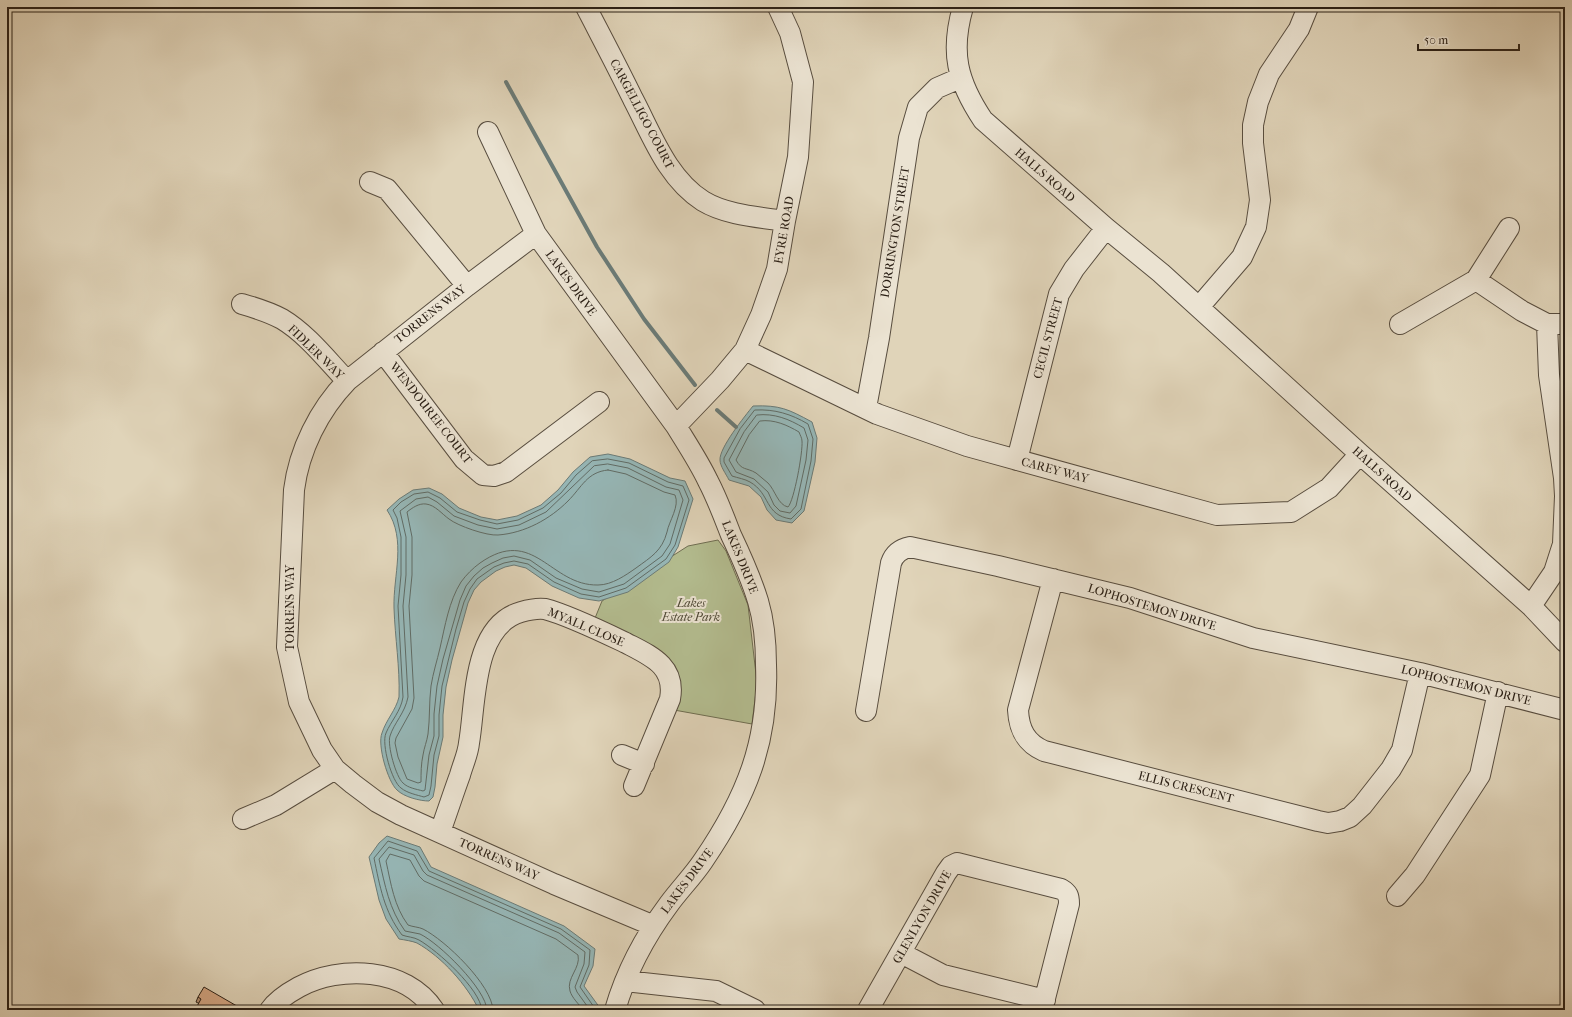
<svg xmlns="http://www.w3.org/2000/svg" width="1572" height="1017" font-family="'IM FELL French Canon',serif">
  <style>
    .green { fill: #b3bc8f; stroke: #6f6e52 }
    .water { fill: #96b7b7; stroke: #6b7b77 }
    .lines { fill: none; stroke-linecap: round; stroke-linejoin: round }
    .shore { stroke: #606c66; stroke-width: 1 }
    .stream { stroke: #6b7b77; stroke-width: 4 }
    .minor-casing { stroke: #584d3f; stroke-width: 22 }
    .minor { stroke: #ebe3d2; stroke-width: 20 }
    .wall { fill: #b58f71; stroke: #2b2016 }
    .building { fill: #d3a683; stroke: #2b2016 }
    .labels { text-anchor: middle; stroke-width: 4; stroke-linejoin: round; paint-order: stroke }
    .street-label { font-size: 12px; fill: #2b2016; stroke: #ebe3d2 }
    .park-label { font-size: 12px; font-style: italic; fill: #4d4734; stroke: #ebe3d2 }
  </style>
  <rect width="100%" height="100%" fill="#e0d4b9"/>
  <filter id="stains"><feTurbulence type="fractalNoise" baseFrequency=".005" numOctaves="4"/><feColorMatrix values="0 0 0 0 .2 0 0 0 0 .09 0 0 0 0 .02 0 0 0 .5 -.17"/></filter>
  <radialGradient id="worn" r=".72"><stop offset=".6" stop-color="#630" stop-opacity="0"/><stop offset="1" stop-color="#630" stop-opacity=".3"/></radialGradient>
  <path class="green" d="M 718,540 L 726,551 L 748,605 L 757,683 L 752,724 L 674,710 L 676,672 L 593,623 L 602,601 L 688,546 Z"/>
  <path class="water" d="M 753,406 C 780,405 788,409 812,422 L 817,438 L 815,462 L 804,511 L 792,523 L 776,520 L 767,510 L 761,497 L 749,486 L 729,480 C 726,474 720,466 720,460 C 719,448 745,416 753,406 Z
    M 608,454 L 630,459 L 670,478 L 685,481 L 693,499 L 678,547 L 669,562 L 628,592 L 599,601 L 579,598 L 552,586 L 526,568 L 514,565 L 505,567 L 496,571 L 481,582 L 474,590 L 468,603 L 452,660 L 446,687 L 443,715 L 443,737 L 437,764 L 435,787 L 433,797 L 429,801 C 420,801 404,797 397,790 C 388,782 377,745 382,733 C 386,720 396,710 399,697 C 400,667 395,638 394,608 C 393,575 407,540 387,510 L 399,499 L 413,490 L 429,488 L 442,494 L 459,508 L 481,517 L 497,520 L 517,516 L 541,505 L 558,490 L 573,472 L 590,457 Z
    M 387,836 L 420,847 L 431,867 L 564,926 L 595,949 L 593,966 L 584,986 L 600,1008 L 599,1010 L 479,1010 C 467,985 442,957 417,943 C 412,941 405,940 399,939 L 386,919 L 379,900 L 369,857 L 379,843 Z"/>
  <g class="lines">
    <path class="shore" d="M 755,410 C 775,409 791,414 808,424 L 813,439 L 811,461 L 801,509 L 791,519 C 764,515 771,494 750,482 C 745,479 738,478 732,476 L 724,462 L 724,458 L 740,429 Z
      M 757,415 C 774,413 789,419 804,428 L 808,440 L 806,460 L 796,506 L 790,513 L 780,511 L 774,505 L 768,492 L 754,479 L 736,472 L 729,460 L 744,432 Z
      M 760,421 C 774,419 787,425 799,432 C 800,435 802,438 802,441 C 803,452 794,501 788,507 C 778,505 775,490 768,483 C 764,480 760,476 756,473 C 746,467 742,471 736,460 L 749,435 Z
      M 608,459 L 629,463 L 668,482 L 683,486 L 689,500 L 675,545 L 666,559 L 626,588 L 599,597 L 581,594 L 554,582 L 528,564 L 514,561 L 504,563 L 494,567 L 477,579 L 470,589 L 464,602 L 456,629 L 442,686 L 439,715 L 439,736 L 434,755 L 431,786 L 429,795 L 424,797 C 417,795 407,793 401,788 C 392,782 381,744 386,733 C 391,721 401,711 403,697 L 398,606 L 401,575 L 401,537 L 397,518 L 393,510 L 401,502 L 414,494 L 428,492 L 440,498 L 457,512 L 480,520 L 497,524 L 518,520 L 543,508 L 561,493 L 576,475 L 592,461 Z
      M 608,464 L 628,468 L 666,487 L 679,490 L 683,500 L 670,544 L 662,556 L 624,584 L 599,592 L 582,589 L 556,578 L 530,560 L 514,556 L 503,558 L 492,563 L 483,568 L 474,576 L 466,586 L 460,600 L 443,659 L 437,686 L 434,714 L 434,736 L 429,755 L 425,790 L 423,791 C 416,789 408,788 403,783 C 396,777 387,745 390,736 C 394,723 405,713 408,697 L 403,606 L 406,575 L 406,537 L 400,511 L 416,499 L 428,497 L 437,502 L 454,516 L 478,525 L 497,529 L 519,525 L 546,512 L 594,466 Z
      M 608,470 L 626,474 L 664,492 L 675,495 C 680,506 669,521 667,532 C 662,551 651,557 636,568 C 626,575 612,585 598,585 C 550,586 534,525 480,563 C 473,568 466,575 461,582 C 449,601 445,626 440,648 C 437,661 433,673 431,686 C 429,702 430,718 428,734 C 427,741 424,748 423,755 C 421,764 421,773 421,782 L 418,783 L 407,779 L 398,757 L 395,743 L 396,738 L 412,709 L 414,698 L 409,606 L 412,575 L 412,537 L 407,512 C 412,508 419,503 426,504 C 435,505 442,514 449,519 C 458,526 487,536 498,535 C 525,533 550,519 568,501 C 582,487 587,472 608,470 Z
      M 482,1010 C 480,989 438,951 419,940 C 414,937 407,937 402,935 C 384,911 380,887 374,858 L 388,841 L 417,851 L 429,871 L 561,929 L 590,950 L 589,965 L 580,987 L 596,1010
      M 487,1010 C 486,989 439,943 420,934 C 415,933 410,932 405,931 C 389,909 385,885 379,859 L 389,847 L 414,855 L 423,871 L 427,875 L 559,933 L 585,952 L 584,964 L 575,987 L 577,992 L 590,1010
      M 493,1010 C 492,985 445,940 423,929 C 419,927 413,927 408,925 C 394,906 391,884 386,861 L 390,854 L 410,860 L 419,876 L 424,881 L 556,939 L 578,955 C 581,968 566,978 570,991 C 572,998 579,1004 583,1010"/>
    <path class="stream" d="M 506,82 L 597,247 L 644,319 L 695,385
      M 717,410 L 736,427"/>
    <defs>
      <path id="minor" d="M 586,7 C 602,38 618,68 633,99 C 652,135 667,178 703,201 C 726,215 758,217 785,221
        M 963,7 C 950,52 957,81 983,120 L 1106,228 L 1161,273 L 1360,454 L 1531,606 L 1565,642
        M 488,132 L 536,234 L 676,426 C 687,444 699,462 708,481 C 717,498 724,517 731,535 C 741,556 751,578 758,601 C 764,621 766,643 766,665 C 769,742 746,798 703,861 C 693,876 680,889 669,904 C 646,935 626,972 615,1010
        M 370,182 L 387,189 L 467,286
        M 536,234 L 467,286 L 347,381 C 319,410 299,450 294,490 L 287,647 L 299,702 L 322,750 L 335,769 L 353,784 L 377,802 L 401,815 L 554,884 L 654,926
        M 1476,280 L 1522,311 L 1547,324 L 1565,324
        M 242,304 C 256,308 269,312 282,319 C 307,334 327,360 347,381
        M 1199,307 L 1242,257 L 1256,227 L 1260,200 L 1253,143 L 1253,125 L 1258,102 L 1269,74 L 1299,29 L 1308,7
        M 1400,324 L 1476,280 L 1509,228
        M 745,350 L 877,414 L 967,446 L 1217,515 L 1291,512 L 1329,488 L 1360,454
        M 383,352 L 464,459 L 483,475 L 494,476 L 506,472 L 599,402
        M 866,408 L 879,338 L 909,138 L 918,107 L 937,88 L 960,78
        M 676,426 L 720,380 L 745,350 L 761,315 L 777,269 L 785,221 L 798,157 L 803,82 L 790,33 L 778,7
        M 1017,460 L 1059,294 L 1074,269 L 1106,228
        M 1053,579 L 1018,710 C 1019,730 1026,743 1044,751 L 1318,821 L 1328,823 L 1340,821 L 1350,817 L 1362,806 L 1391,769 L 1402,750 L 1420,673
        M 1531,606 L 1554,572 L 1563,544 L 1565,496 L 1564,478 L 1549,375 L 1547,324
        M 866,711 L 891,563 C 894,554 900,549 910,547 L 998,566 L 1130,598 L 1253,638 L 1420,673 L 1565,710
        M 622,755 L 644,764
        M 243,819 L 276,805 L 335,769
        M 440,832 C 447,813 453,794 460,775 C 463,764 468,754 469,743 C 476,703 472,626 521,612 C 528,610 537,608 545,609 C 568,615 603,632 626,643 C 651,656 676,666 670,699 L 634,786
        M 1397,896 L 1415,875 L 1480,775 L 1498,692
        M 901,953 L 943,975 L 1045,1000
        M 625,981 L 716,991 L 755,1010
        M 270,1010 C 277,1000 288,993 299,987 C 340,965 406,967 434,1010
        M 868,1010 L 946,873 L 951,866 L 957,863 L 1061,889 C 1068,893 1069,896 1069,904 L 1042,1010"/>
    </defs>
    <use href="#minor" class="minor-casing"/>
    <use href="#minor" class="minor"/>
  </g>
  <path class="wall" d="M 198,997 L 242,1010 L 198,1003 L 196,1002 Z"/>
  <path class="building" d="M 204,987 L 242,1009 L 242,1010 L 195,1010 L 201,999 L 198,997 Z"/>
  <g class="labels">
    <g class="street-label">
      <text transform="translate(642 114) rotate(62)" y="4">CARGELLIGO COURT</text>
      <text transform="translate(1045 175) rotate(41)" y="4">HALLS ROAD</text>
      <text transform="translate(784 230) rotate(-80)" y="4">EYRE ROAD</text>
      <text transform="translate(895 232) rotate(-81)" y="4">DORRINGTON STREET</text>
      <text transform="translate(571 283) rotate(54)" y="4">LAKES DRIVE</text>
      <text transform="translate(430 314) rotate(-38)" y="4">TORRENS WAY</text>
      <text transform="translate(1048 338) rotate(-75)" y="4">CECIL STREET</text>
      <text transform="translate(316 352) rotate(44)" y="4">FIDLER WAY</text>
      <text transform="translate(431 413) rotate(52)" y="4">WENDOUREE COURT</text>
      <text transform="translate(1055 470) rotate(15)" y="4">CAREY WAY</text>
      <text transform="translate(1382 474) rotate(42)" y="4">HALLS ROAD</text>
      <text transform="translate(740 557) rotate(68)" y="4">LAKES DRIVE</text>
      <text transform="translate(1152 607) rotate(17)" y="4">LOPHOSTEMON DRIVE</text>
      <text transform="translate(290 608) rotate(-90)" y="4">TORRENS WAY</text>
      <text transform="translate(586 627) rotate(23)" y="4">MYALL CLOSE</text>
      <text transform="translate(1466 685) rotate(14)" y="4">LOPHOSTEMON DRIVE</text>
      <text transform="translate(1186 787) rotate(14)" y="4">ELLIS CRESCENT</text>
      <text transform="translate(499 859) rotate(24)" y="4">TORRENS WAY</text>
      <text transform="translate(687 881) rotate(-53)" y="4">LAKES DRIVE</text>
      <text transform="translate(922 917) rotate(-60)" y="4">GLENLYON DRIVE</text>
    </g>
    <g class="park-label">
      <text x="691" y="607">Lakes<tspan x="691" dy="14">Estate Park</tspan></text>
    </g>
  </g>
  <rect width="1572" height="1017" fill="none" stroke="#e0d4b9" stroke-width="24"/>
  <rect x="8" y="8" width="1556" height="1001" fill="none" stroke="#2b2016" stroke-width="2"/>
  <rect x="12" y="12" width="1548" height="993" fill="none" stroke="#2b2016"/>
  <path d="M1418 44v6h101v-6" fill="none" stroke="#2b2016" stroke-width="2"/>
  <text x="1424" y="44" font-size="12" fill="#2b2016" stroke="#ebe3d2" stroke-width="3" paint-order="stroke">50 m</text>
  <rect width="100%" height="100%" filter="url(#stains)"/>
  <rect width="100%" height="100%" fill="url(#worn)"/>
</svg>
